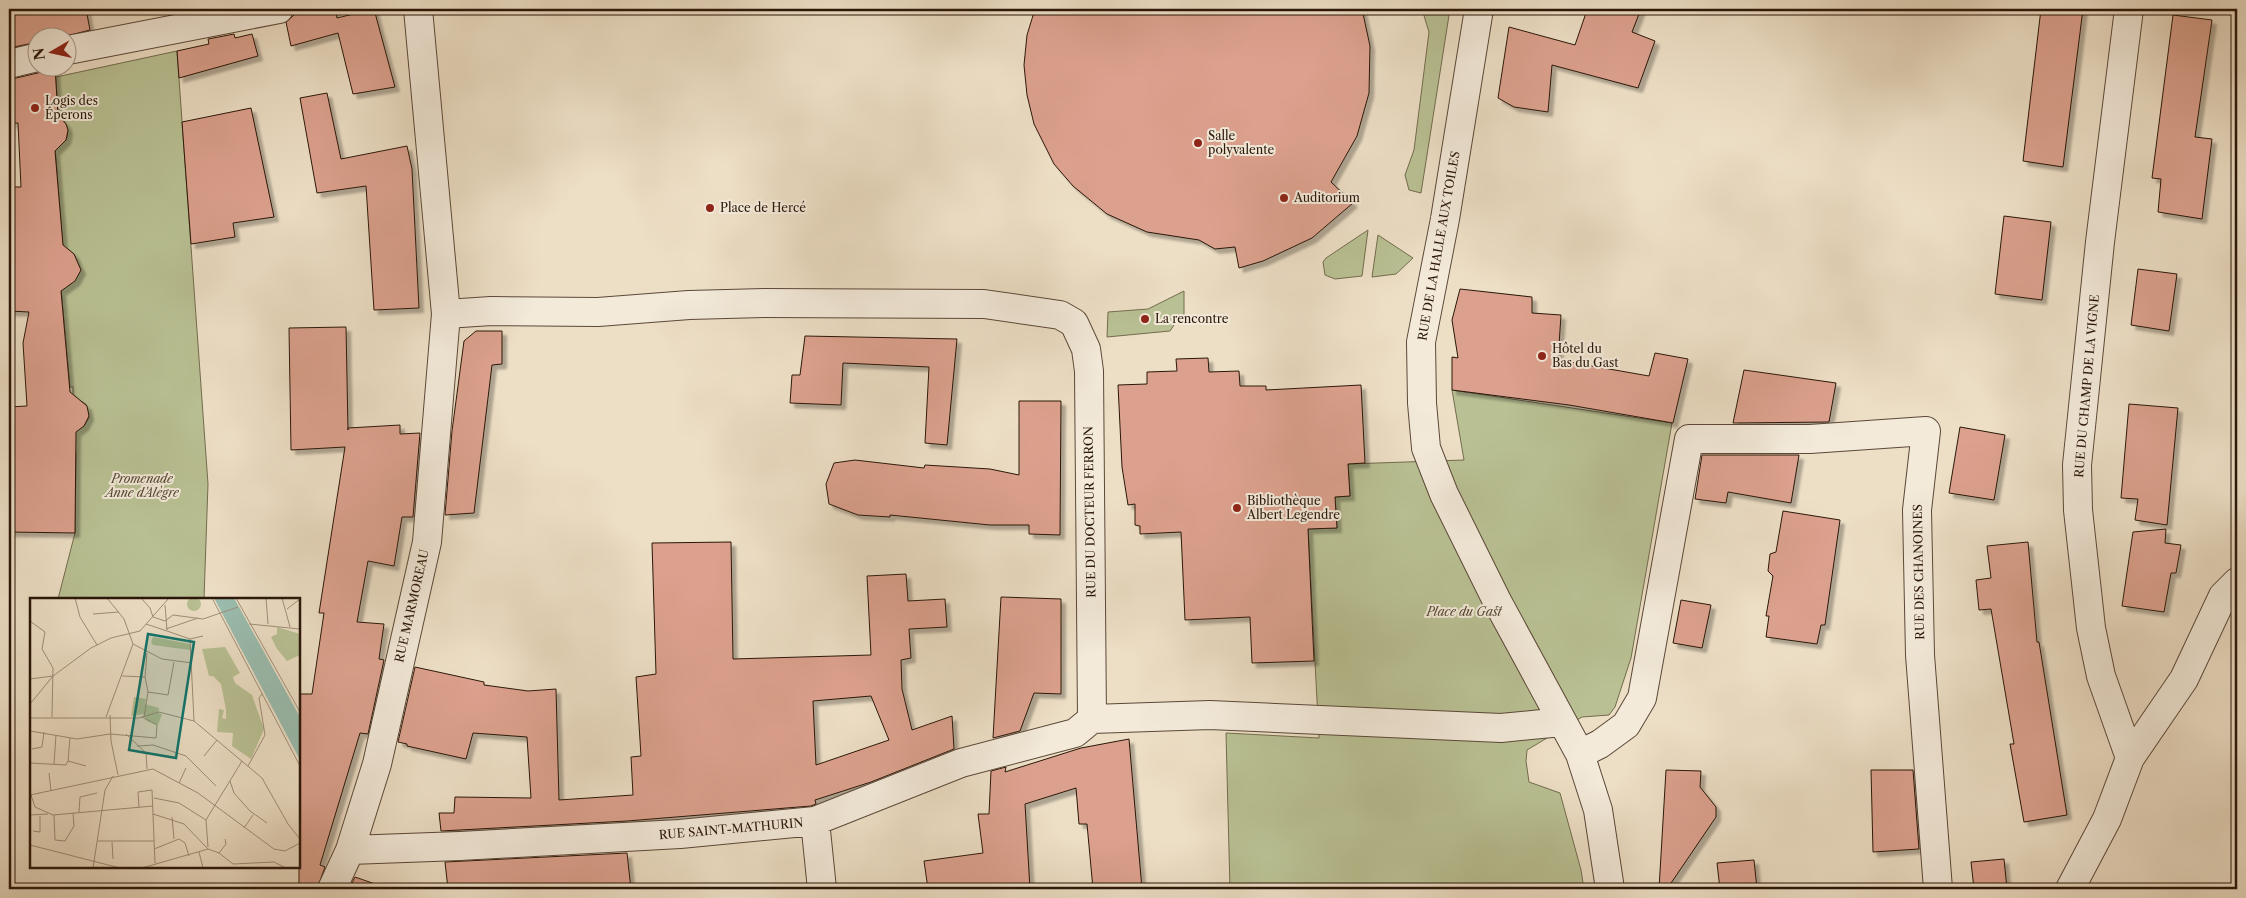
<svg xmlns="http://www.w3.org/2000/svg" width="2246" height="898" font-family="'Libre Caslon Text',serif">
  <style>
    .green { fill: #b9c194; stroke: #726c4e }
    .building { fill: #dca18e; stroke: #2a1609; fill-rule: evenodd; filter: url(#shadow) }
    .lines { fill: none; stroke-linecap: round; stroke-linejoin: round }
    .minor-casing { stroke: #5b4838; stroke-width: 30 }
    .minor { stroke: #f3eada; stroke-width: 28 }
    .poi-dot { fill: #8f2418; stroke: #f3eada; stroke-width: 2 }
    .labels { text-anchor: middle; stroke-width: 4; stroke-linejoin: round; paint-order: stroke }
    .poi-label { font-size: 12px; fill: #2a1609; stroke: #f3eada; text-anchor: start }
    .street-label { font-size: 12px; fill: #2a1609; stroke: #f3eada }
    .park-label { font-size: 12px; font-style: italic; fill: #554933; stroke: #f3eada }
    .inset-road { fill: none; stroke: #9f8f7a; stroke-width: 1 }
    .view { fill: #0f766e; fill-opacity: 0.15; stroke: #0f766e; stroke-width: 2.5 }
    .inset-edge { fill: none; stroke: #2a1609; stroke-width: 2.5 }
  </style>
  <defs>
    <filter id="shadow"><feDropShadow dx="4.5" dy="4.5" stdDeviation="1" flood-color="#0004"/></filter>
  </defs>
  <rect width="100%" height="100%" fill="#eddfc6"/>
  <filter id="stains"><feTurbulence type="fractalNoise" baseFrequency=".004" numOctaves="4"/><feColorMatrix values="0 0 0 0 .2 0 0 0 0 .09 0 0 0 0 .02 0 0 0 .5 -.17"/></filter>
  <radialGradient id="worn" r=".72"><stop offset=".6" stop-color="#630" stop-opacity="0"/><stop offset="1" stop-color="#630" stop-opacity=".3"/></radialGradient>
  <path class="green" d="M 1422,9 L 1450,9 L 1421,193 L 1409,190 L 1405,175 L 1414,150 L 1429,32 Z
    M 177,51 L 208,484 L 204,599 L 58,599 L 75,533 L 76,453 L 73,431 L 84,426 L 89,418 L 86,404 L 73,397 L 73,387 L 70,387 L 61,288 L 80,268 L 74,254 L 63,248 L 55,147 L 66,140 C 70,130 67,122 58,116 L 56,77 Z
    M 1368,230 L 1362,276 L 1335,279 L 1325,275 L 1323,262 L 1326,258 Z
    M 1378,235 L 1413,258 L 1396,274 L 1372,277 Z
    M 1184,291 L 1184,319 L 1178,319 L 1170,331 L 1107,337 L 1108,312 L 1148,309 Z
    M 1452,390 L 1672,423 L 1631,658 L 1615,707 L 1609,715 L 1582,717 L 1527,750 L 1526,761 L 1529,782 L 1560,793 L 1581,870 L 1584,889 L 1230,889 L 1226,733 L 1319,738 L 1308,529 L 1337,528 L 1335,497 L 1350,496 L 1348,464 L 1464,460 Z"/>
  <path class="building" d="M 9,9 L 86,9 L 90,30 L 59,38 L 38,38 L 38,42 L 9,48 Z
    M 294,9 L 335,9 L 337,18 L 374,9 L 395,87 L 353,94 L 338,33 L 291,46 L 286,22 L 294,15 Z
    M 1035,9 L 1362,9 L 1370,46 L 1369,93 L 1357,136 L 1331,182 L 1353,203 L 1312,238 L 1263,261 L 1239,268 L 1235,247 L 1215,249 L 1199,240 L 1147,232 L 1107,214 L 1073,186 L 1054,164 L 1034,124 L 1027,95 L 1024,65 L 1027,35 Z
    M 1589,9 L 1641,9 L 1632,32 L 1655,41 L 1638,88 L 1552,65 L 1548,112 L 1514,107 L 1498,98 L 1509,27 L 1575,45 L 1587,10 Z
    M 2041,9 L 2083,9 L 2063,167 L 2023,161 Z
    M 2173,15 L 2212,20 L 2195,137 L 2212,139 L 2202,219 L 2158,212 L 2161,179 L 2152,178 Z
    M 234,34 L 235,38 L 252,34 L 258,56 L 179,78 L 177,51 L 209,44 L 208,39 Z
    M 49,68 L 55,68 L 58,115 L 66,124 L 68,130 L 66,140 L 55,151 L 63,245 L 74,254 L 81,270 L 75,281 L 61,291 L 70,392 L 87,406 L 89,416 L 84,426 L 76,432 L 75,533 L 9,532 L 9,407 L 27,406 L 23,343 L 29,312 L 9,311 L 9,187 L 21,187 L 18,123 L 12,123 L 12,79 L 42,72 Z
    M 327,93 L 341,159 L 407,146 L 412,169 L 419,308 L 374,310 L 366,186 L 317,193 L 300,98 Z
    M 251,108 L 274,217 L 233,223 L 235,237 L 191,244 L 182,122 Z
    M 2004,216 L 2051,222 L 2042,300 L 1995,294 Z
    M 2138,269 L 2177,274 L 2169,331 L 2131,325 Z
    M 1460,289 L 1532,297 L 1532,313 L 1561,315 L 1558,360 L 1649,376 L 1655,353 L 1688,359 L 1673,423 L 1569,405 L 1452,390 L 1452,357 L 1458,358 L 1452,320 Z
    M 346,327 L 348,430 L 348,428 L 400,425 L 400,434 L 420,433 L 413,517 L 402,517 L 394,566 L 368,561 L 357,622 L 384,624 L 379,659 L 384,660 L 368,734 L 360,733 L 320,865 L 325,867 L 317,889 L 299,889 L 299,694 L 312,694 L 324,613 L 319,613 L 345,447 L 291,450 L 289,328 Z
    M 476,331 L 502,331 L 502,364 L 492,365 L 474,513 L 445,515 L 452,431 L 464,341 Z
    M 805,336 L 957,339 L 947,445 L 925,443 L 929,367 L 843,363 L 841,405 L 790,403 L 792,375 L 800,375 Z
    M 1208,358 L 1209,372 L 1239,371 L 1240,386 L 1266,386 L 1266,390 L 1361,385 L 1365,463 L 1348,464 L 1350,496 L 1335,497 L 1337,528 L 1308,529 L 1314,661 L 1252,663 L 1250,617 L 1185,620 L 1181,532 L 1140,534 L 1140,526 L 1135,525 L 1135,504 L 1128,505 L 1122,467 L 1118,385 L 1147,384 L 1147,372 L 1177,371 L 1176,359 Z
    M 1744,370 L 1836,383 L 1829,422 L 1733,423 Z
    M 1019,401 L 1061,401 L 1060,535 L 1029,534 L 1029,525 L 990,525 L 890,515 L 890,517 L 858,515 L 829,504 L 826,484 L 834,463 L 855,460 L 924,468 L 925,465 L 990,469 L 1019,475 Z
    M 2129,404 L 2178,408 L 2167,525 L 2135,520 L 2138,499 L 2121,498 Z
    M 1960,427 L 2005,435 L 1994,500 L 1949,493 Z
    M 1702,455 L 1799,455 L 1791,503 L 1728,492 L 1726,503 L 1695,499 Z
    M 1783,511 L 1840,520 L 1825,625 L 1821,625 L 1817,644 L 1766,637 L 1769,616 L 1766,616 L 1773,576 L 1768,571 L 1770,554 L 1776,552 Z
    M 2166,529 L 2165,543 L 2181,545 L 2176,573 L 2171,573 L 2164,612 L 2122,606 L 2133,532 Z
    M 731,542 L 733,659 L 871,655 L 867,576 L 906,574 L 908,601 L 945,599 L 947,627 L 909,629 L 911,658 L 901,660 L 902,689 L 912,730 L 952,716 L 954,749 L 871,782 L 815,800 L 816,804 L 811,806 L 627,821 L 441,831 L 439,813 L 454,813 L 455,797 L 531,798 L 527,737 L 473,733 L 466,759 L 407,746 L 407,744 L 398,742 L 415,667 L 484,682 L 484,685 L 528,691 L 556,689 L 559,800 L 633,795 L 631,757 L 641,756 L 636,677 L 656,674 L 652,543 ZM 871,696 L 889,740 L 816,765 L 813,701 Z
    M 2028,542 L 2037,642 L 2039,642 L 2067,815 L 2024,822 L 2010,744 L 2014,744 L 1991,609 L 1979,610 L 1976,580 L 1991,578 L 1987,546 Z
    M 1001,597 L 1061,599 L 1061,694 L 1034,693 L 1020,731 L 993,738 Z
    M 1681,600 L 1711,605 L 1702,648 L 1673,643 Z
    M 1129,739 L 1142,889 L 1093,889 L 1087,824 L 1079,824 L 1076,788 L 1025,804 L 1030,889 L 928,889 L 924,861 L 983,853 L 978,814 L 989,814 L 991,771 L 1006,767 L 1005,772 L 1081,748 Z
    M 1666,770 L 1701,771 L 1700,787 L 1716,807 L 1716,817 L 1667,889 L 1659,889 Z
    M 1871,770 L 1913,770 L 1919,849 L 1873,852 Z
    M 627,853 L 631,889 L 448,889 L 445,862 Z
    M 2004,859 L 2007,889 L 1974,889 L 1971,862 Z
    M 1754,860 L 1757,889 L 1720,889 L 1717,863 Z
    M 355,877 L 378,885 L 377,889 L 349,889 Z"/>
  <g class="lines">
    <defs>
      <path id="minor" d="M 1479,9 L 1445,219 L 1421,342 L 1422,403 L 1426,448 L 1444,494 L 1497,601 L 1580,754 L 1598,810 L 1610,889
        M 2129,9 L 2100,242 L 2077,465 L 2078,510 L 2091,628 L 2101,676 L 2130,758
        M 68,50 L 279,9
        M 9,64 L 38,57
        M 446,314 L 491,311 L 598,312 L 689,305 L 764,303 L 984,304 L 1060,315 L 1074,323 L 1086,349 L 1089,371 L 1092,719
        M 1092,719 L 1210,715 L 1501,728 L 1562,722
        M 1580,754 L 1600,744 L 1626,725 L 1642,698 L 1689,439 L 1810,439 L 1926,431 L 1917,510 L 1920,655 L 1938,889
        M 815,821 L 822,889
        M 350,850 L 460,846 L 680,834 L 815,821 L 961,763 L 1075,733 L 1092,719
        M 332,889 L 350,850 L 377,764 L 427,542 L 446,314 L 418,9
        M 2070,889 L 2107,819 L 2130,758 L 2184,679 L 2223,596 L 2237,582"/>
    </defs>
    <use href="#minor" class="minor-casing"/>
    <use href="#minor" class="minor"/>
  </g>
  <g class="poi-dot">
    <circle cx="35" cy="108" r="5"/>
    <circle cx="1198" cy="143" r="5"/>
    <circle cx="1284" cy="198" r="5"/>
    <circle cx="710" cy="208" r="5"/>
    <circle cx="1145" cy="319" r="5"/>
    <circle cx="1542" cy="356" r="5"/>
    <circle cx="1237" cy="508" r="5"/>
  </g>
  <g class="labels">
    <g class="poi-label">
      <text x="45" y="105">Logis des<tspan x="45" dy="14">Éperons</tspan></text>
      <text x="1208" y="140">Salle<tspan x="1208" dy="14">polyvalente</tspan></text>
      <text x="1294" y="202">Auditorium</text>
      <text x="720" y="212">Place de Hercé</text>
      <text x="1155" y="323">La rencontre</text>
      <text x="1552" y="353">Hôtel du<tspan x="1552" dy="14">Bas du Gast</tspan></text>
      <text x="1247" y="505">Bibliothèque<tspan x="1247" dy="14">Albert Legendre</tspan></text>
    </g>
    <g class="street-label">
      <text transform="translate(1439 246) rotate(-80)" y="4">RUE DE LA HALLE AUX TOILES</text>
      <text transform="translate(2087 386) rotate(-85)" y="4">RUE DU CHAMP DE LA VIGNE</text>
      <text transform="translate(1090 512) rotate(-91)" y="4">RUE DU DOCTEUR FERRON</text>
      <text transform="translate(1919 572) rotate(-91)" y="4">RUE DES CHANOINES</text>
      <text transform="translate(412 606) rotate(-77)" y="4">RUE MARMOREAU</text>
      <text transform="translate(731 829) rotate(-5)" y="4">RUE SAINT-MATHURIN</text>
    </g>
    <g class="park-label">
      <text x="142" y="483">Promenade<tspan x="142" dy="14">Anne d'Alègre</tspan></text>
      <text x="1464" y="616">Place du Gast</text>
    </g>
  </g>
  <g transform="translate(30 598)">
    <rect width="270" height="270" fill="#eddfc6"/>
    <path d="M157 6a7 7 0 1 1 14 0a7 7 0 1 1-14 0ZM 247,29 L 270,36 L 270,57 L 257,63 L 247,51 L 241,39 L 247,36 ZM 123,39 L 160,46 L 160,52 L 123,47 L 121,44 ZM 195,49 L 210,75 L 203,79 L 205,85 L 222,97 L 234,131 L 221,161 L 202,148 L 203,135 L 187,134 L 189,111 L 194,112 L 192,120 L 196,121 L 196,112 L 191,86 L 183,78 L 179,78 L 172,51 ZM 104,99 L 116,101 L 115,106 L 129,110 L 128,115 L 132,116 L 128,127 L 117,123 L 113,116 L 101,118 Z" fill="#b9c194"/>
    <path d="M 184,0 L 204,0 L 270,119 L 270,162 Z" fill="#9abdaf"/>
    <path class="inset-road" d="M 45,0 L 50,19 L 67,47M 77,0 L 94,21 L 103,46M 111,0 L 120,10 L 123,19M 182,0 L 270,168M 206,0 L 270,114M 236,0 L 238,26M 252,0 L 260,29M 135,7 L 137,32M 257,11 L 270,1M 63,16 L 89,14M 123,19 L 135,23 L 143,17 L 173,21 L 208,9M 0,23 L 15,34 L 12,51 L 23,70 L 22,119M 116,26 L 137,33M 219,26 L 270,31M 136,31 L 168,20M 137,33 L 160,41 L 173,38M 160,41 L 164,123M 103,46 L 132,61 L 162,65M 92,78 L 115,79M 0,81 L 23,78 L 61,50 L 81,40 L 110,33 L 139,0M 118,94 L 138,97 L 144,64M 0,106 L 23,78M 80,117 L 81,143 L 88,177M 76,119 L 103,46M 114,119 L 118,94 L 115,79 L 117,55M 0,120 L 109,120 L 129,114 L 164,123M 164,123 L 232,180 L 258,226 L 270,241M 0,133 L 47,141 L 80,136 L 126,140 L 127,127 L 112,119M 96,136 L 116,155 L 117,171M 107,148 L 123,147 L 156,158 L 186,188M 2,151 L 12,149 L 14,134M 174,158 L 187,142M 38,163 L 40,140M 38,163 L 56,168M 0,165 L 36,167 L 38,163M 24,166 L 26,137M 218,168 L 235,137 L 229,100 L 232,96M 19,175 L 21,193M 200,183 L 204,195 L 220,213 L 237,225M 149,185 L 156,170M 0,197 L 123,171 L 168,195 L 244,251 L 255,253 L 270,245M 1,197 L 5,209 L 23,217 L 123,208M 124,200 L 149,205 L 176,222M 109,209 L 108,194 L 122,192 L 125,265M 49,214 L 50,199 L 67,195M 123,216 L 154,226 L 178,251M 0,217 L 18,216M 24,217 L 25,242 L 35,243 L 44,228 L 43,215M 142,219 L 144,241M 214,230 L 223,217M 3,233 L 10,234 L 10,218M 68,243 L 124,243M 82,244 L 83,261M 0,247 L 90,270M 178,249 L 176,222 L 212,163M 124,251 L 149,241 L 155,245 L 159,258M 169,254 L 173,270M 189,255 L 196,246 L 195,241M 63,270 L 75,192 L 83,178M 112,270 L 178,251 L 189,255 L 203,266 L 244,264 L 256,270"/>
    <path class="view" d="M 118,36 L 164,44 L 146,160 L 99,152 Z"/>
    <rect width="270" height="270" class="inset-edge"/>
  </g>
  <rect width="2246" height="898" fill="none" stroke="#eddfc6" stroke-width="30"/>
  <rect x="10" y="10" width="2226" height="878" fill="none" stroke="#2a1609" stroke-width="2.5"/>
  <rect x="15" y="15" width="2216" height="868" fill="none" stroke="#2a1609"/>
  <g transform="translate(52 52) rotate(261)"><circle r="24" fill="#f3eada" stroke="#a39586"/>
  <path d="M0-4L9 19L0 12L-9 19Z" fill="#8f2418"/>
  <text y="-8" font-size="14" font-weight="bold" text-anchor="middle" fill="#2a1609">N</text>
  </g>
  <rect width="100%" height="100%" filter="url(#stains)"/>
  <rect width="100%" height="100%" fill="url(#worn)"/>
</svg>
